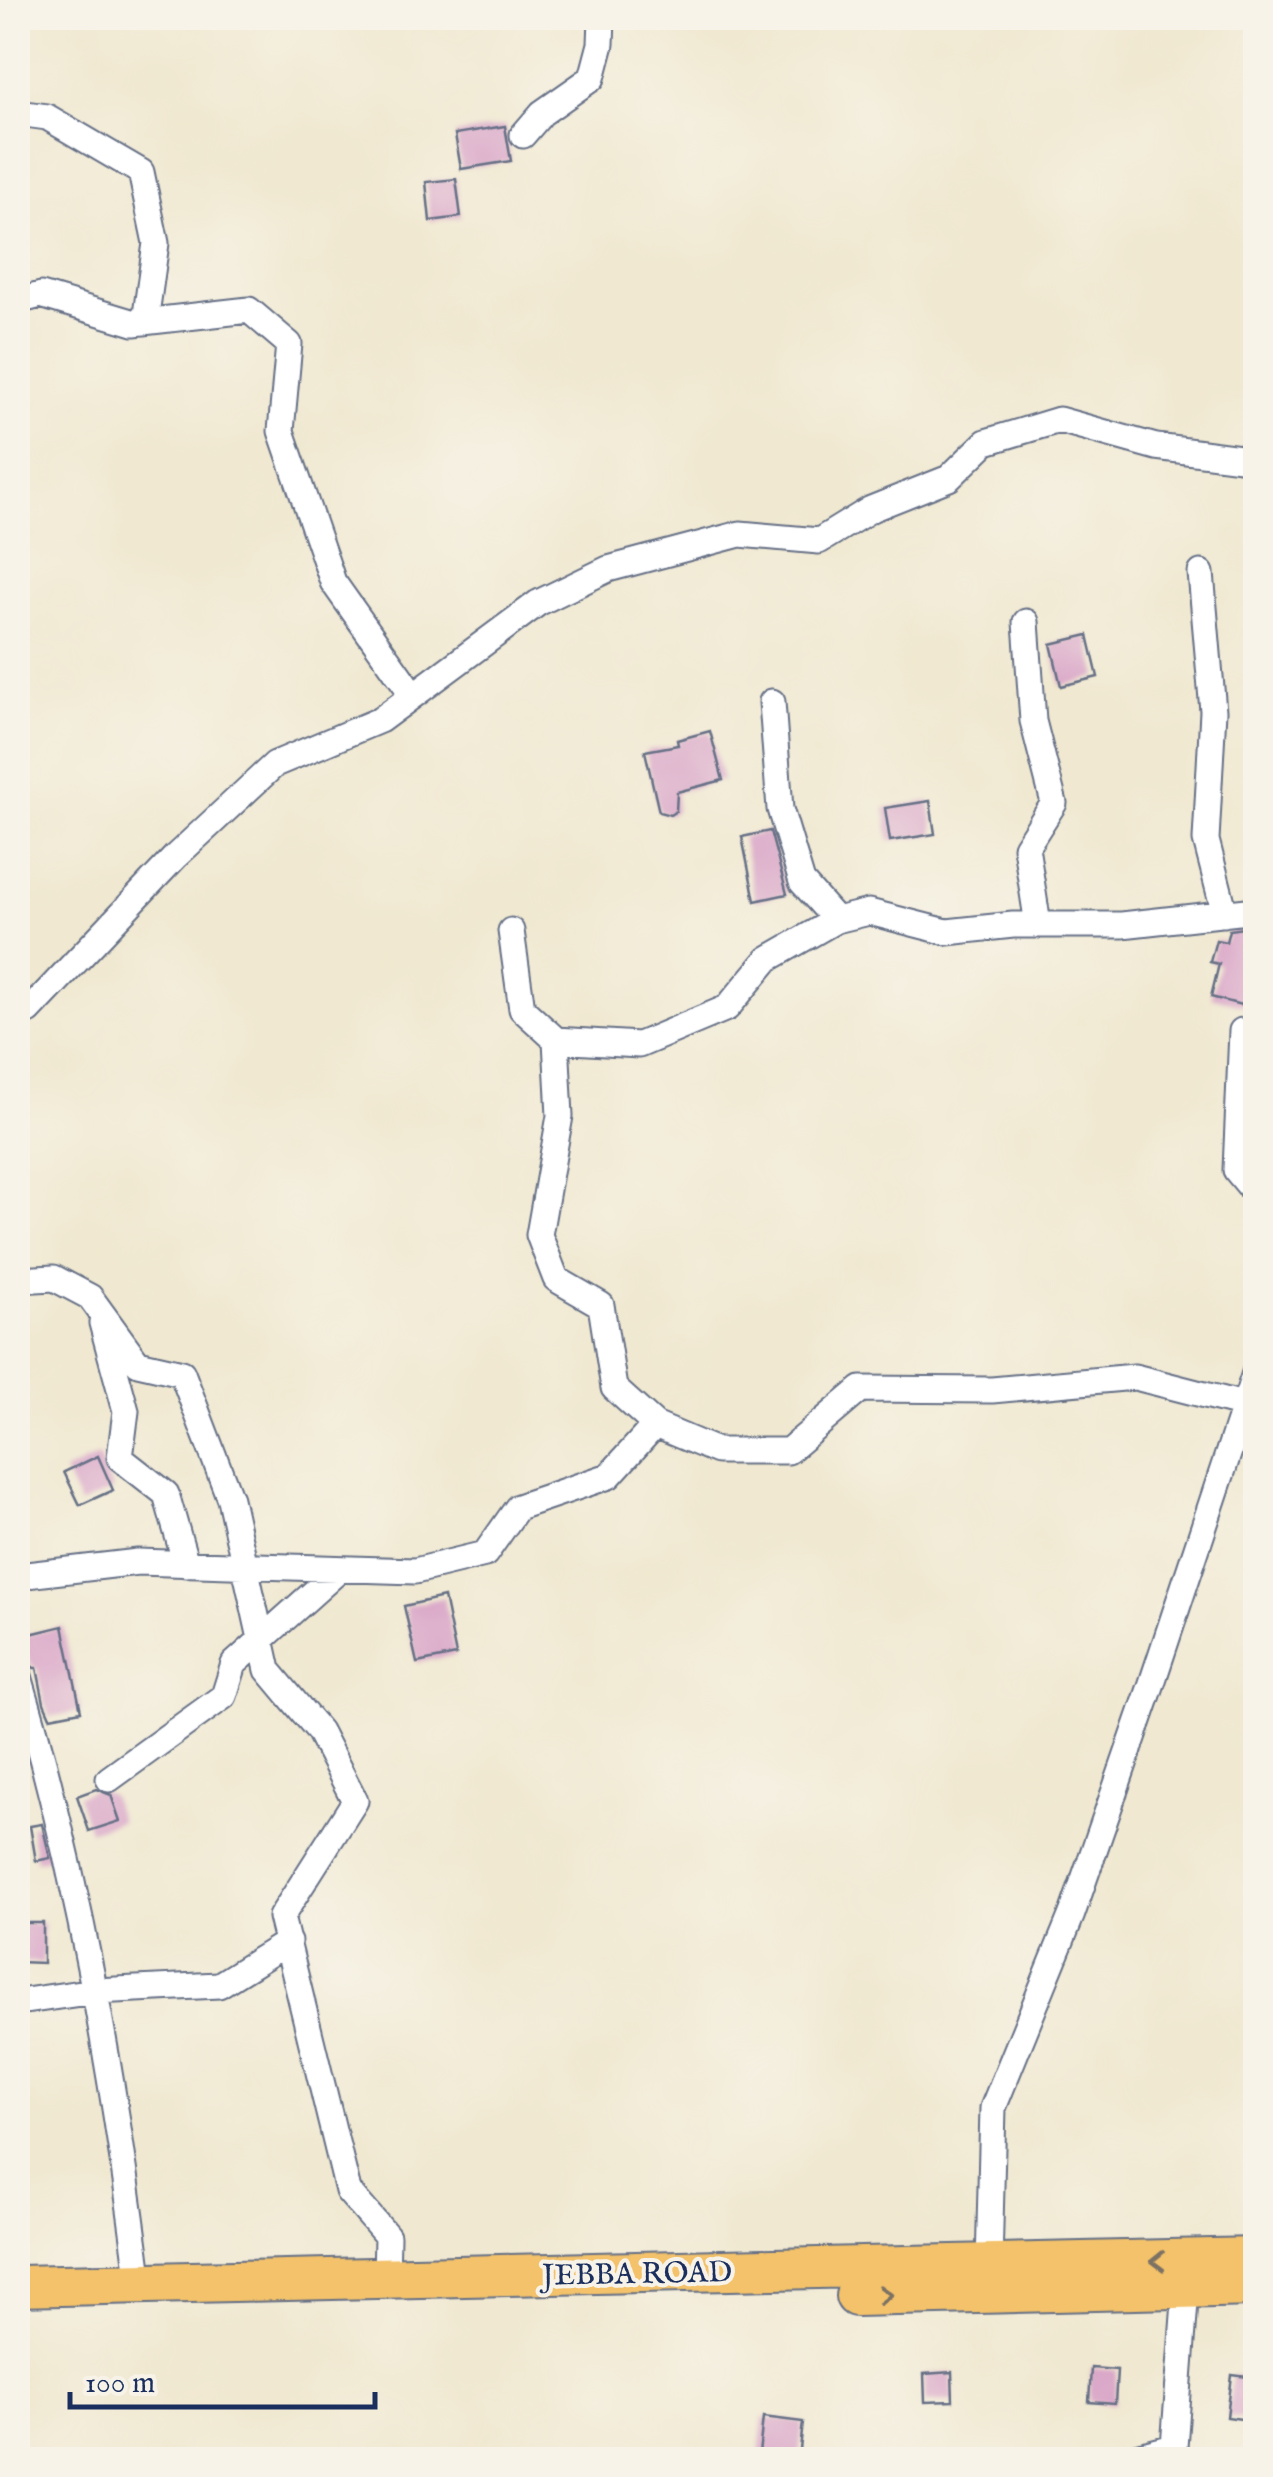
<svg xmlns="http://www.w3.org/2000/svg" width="1273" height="2477" font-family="'IM FELL English',serif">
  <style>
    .building { fill: #d9a5c7 }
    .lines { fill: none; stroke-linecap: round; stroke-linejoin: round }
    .minor-casing { stroke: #667086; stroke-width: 29 }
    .trunk-casing { stroke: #667086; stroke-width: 44 }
    .minor { stroke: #fff; stroke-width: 25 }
    .trunk { stroke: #f3c26a; stroke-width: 40 }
    .oneway { stroke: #7c7163 }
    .labels { text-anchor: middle; stroke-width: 8; stroke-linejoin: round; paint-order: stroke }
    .street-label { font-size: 30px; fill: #1b2f5e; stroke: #f7f3e8 }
  </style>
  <rect width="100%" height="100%" fill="#f7f3e8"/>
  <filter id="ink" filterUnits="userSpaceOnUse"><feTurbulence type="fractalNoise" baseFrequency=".01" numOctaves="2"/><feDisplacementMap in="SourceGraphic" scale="20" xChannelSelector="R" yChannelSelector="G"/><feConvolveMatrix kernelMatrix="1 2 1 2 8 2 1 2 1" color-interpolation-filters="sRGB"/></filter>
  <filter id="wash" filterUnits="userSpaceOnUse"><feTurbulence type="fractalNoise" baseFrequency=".0048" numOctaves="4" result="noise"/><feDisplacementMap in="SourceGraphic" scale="40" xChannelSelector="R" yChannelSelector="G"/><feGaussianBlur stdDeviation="2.25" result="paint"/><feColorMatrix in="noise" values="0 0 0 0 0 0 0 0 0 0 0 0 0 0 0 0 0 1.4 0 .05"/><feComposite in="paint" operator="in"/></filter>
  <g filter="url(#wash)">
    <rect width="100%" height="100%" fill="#f0e8d0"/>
    <g id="blocks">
      <path class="building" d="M 505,126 L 511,161 L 461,169 L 455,134 Z
        M 456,179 L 461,217 L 430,221 L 426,182 Z
        M 1088,635 L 1098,677 L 1061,686 L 1051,644 Z
        M 710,731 L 723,780 L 677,792 L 676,811 L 670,815 L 659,812 L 645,751 L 678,745 L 677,740 Z
        M 930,801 L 935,834 L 890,841 L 885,808 Z
        M 770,831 L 787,894 L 755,901 L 742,837 Z
        M 1250,927 L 1256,929 L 1256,964 L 1245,1006 L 1211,997 L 1219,964 L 1210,962 L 1216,940 L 1226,942 L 1229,930 Z
        M 98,1456 L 113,1490 L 80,1505 L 64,1472 Z
        M 444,1597 L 456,1655 L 417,1663 L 404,1606 Z
        M 63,1626 L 81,1711 L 50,1717 L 44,1703 L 37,1668 L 34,1668 L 28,1661 L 22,1636 Z
        M 96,1789 L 111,1795 L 120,1821 L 89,1831 L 77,1796 Z
        M 42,1824 L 50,1858 L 36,1861 L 30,1826 Z
        M 18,1923 L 43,1923 L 43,1963 L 18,1962 Z
        M 1091,2368 L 1117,2370 L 1115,2404 L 1089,2402 Z
        M 952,2372 L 953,2401 L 925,2402 L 924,2374 Z
        M 1232,2375 L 1256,2378 L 1256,2421 L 1227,2417 Z
        M 763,2417 L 803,2422 L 799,2459 L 759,2454 Z"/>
    </g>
  </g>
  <g filter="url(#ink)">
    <use href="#blocks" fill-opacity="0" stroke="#667086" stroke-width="2.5"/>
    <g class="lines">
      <defs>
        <path id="minor" d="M 18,113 L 47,117 L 141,172 L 156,243 L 145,322
          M 523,135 L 542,113 L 592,78 L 601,44 L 602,18
          M 18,301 L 41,295 L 134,323 L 249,310 L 289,344 L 281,431 L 333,582 L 413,695
          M 1201,573 L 1213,711 L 1206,840 L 1225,914
          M 1026,622 L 1033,721 L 1054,803 L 1026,847 L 1038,925
          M 772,702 L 780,809 L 802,882 L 836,920
          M 511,931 L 522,1009 L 556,1040 L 639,1045 L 727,1008 L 768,959 L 836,920 L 869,912 L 947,932 L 1013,925 L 1122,925 L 1256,910
          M 18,1014 L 29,1011 L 176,856 L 275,764 L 380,720 L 538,603 L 608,569 L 740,534 L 819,541 L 871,509 L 949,478 L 986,442 L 1059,420 L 1156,447 L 1256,460
          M 1242,1031 L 1236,1170 L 1256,1194
          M 18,1280 L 54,1278 L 90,1297 L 138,1363 L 182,1373 L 230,1499 L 268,1670 L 319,1731 L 355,1801 L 281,1917 L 348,2191 L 387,2236 L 386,2278
          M 102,1323 L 126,1411 L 120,1458 L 166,1494 L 186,1564
          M 655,1425 L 717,1451 L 788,1451 L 861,1389 L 992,1390 L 1135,1377 L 1244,1405
          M 18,1576 L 138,1562 L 415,1571 L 485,1554 L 518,1507 L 609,1476 L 655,1425 L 614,1388 L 601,1305 L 556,1279 L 539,1235 L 560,1116 L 556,1040
          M 18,1673 C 78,1873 114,2078 140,2285
          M 109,1779 L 224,1696 L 234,1664 L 339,1570
          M 18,2002 L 95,1991 L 219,1985 L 288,1942
          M 989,2265 L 993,2108 L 1072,1914 L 1151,1686 L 1256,1370
          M 1124,2460 L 1173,2447
          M 1173,2460 L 1186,2289"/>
        <path id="trunk" d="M 18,2286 L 1256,2258
          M 856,2296 L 1256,2286"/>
      </defs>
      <use href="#minor" class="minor-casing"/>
      <use href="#trunk" class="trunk-casing"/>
      <use href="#minor" class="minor"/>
      <use href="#trunk" class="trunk"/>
    </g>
    <defs><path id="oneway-chevron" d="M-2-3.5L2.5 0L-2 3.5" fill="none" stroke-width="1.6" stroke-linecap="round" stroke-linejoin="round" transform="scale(2.5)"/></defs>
    <g class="oneway">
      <use href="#oneway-chevron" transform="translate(1158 2261) rotate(179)"/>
      <use href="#oneway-chevron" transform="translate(885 2295) rotate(-1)"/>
    </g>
  </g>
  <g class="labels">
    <g class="street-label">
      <text transform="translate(637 2273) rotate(-1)" y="10">JEBBA ROAD</text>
    </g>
  </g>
  <rect width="1273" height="2477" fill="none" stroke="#f7f3e8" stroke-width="60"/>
  <path d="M70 2392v15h305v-15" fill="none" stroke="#1b2f5e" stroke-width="5"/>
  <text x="85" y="2392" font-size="30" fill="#1b2f5e" stroke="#f7f3e8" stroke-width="8" paint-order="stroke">100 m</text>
</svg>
